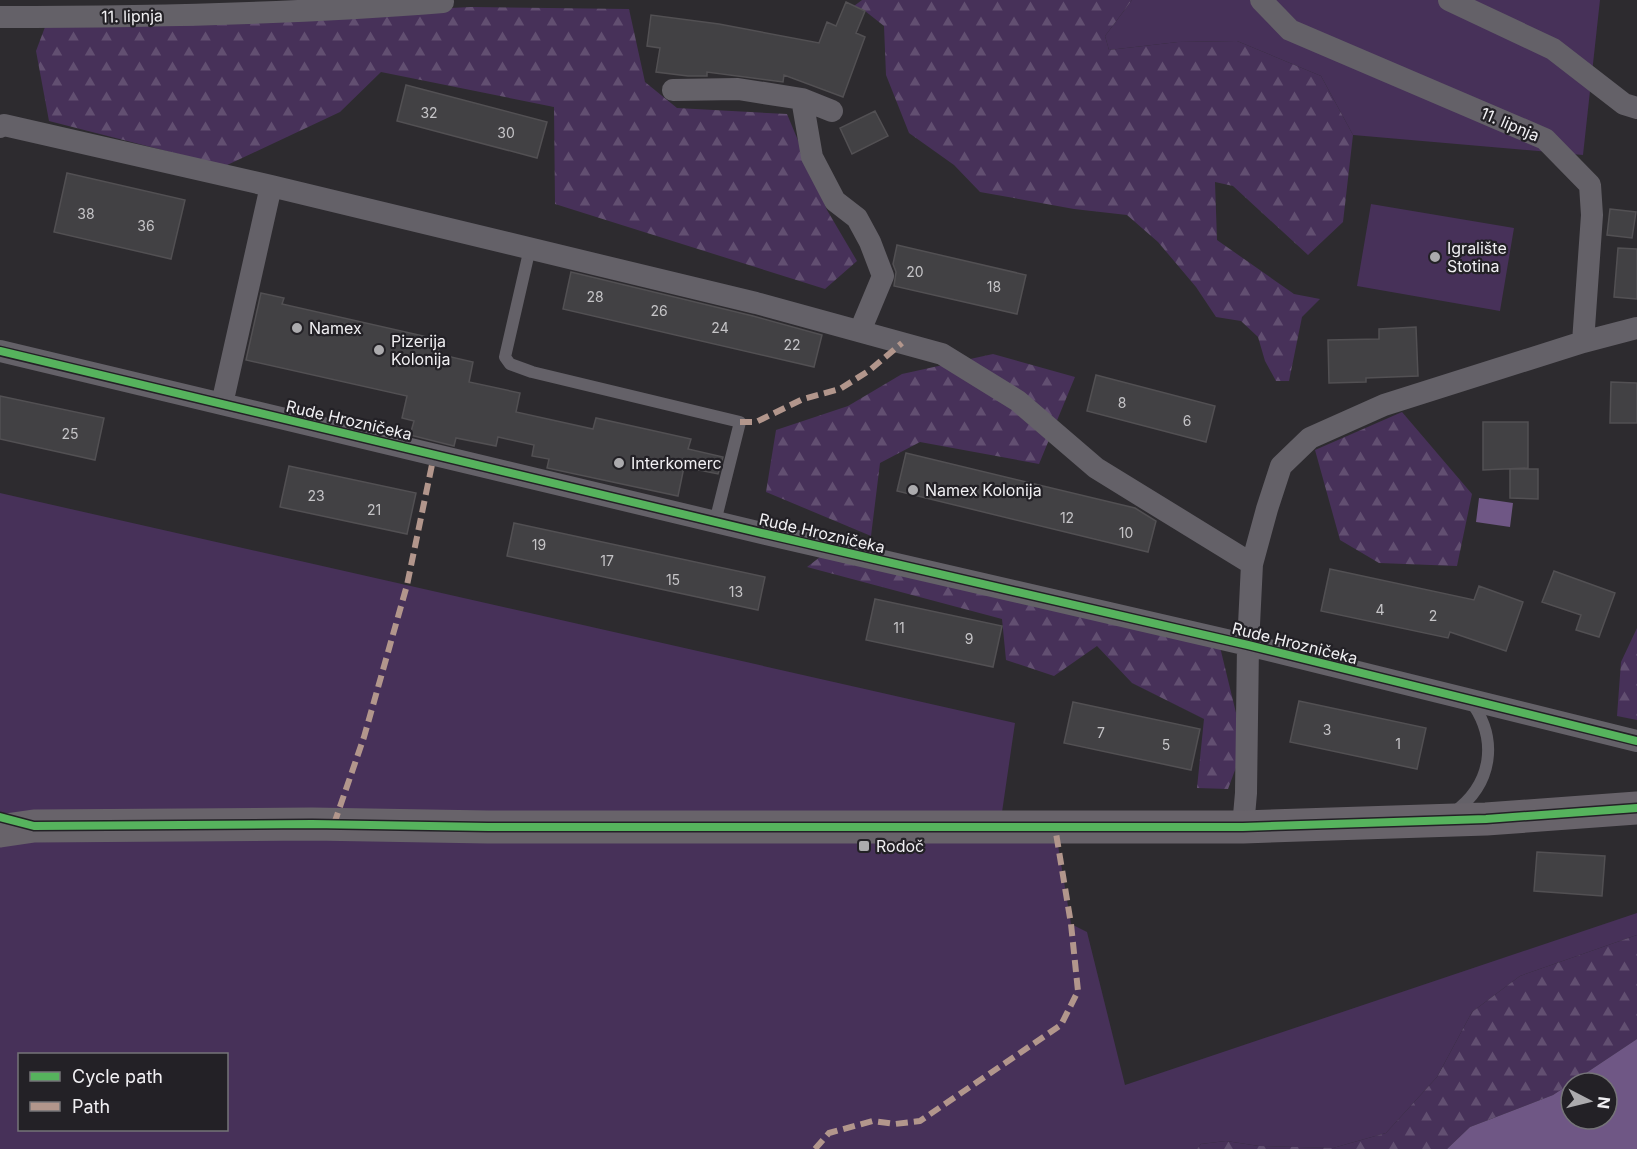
<svg xmlns="http://www.w3.org/2000/svg" width="1637" height="1149" font-family="Inter,sans-serif">
  <style>
    .green { fill: #473159; fill-rule: evenodd }
    .forest { fill: url(#forest-firs) }
    .water { fill: #6f5785 }
    .building { fill: #424144; stroke: #525053; stroke-width: 1.5 }
    .lines { fill: none; stroke-linecap: round; stroke-linejoin: round }
    .lane { stroke: #646168; stroke-width: 12 }
    .street { stroke: #646168; stroke-width: 22 }
    .secondary { stroke: #68636a; stroke-width: 33 }
    .quiet { stroke: #b2968c; stroke-width: 6; stroke-dasharray: 12 6; stroke-linecap: butt }
    .cycleway-casing { stroke: #232126; stroke-width: 11 }
    .cycleway { stroke: #56b35d; stroke-width: 8 }
    .poi-dot { fill: #acabae; stroke: #232126; stroke-width: 2 }
    .labels { text-anchor: middle; stroke-width: 4.5; stroke-linejoin: round; paint-order: stroke }
    .number-label { font-size: 14px; fill: #c5c4c7 }
    .street-label { font-size: 16px; fill: #f1f0f3; stroke: #232126 }
    .poi-label { font-size: 16px; fill: #f1f0f3; stroke: #232126; text-anchor: start }
  </style>
  <defs>
    <pattern id="forest-firs" width="22" height="20" patternUnits="userSpaceOnUse" patternTransform="scale(1.5)"><rect width="22" height="20" fill="#473159"/><path d="M5 1l3.5 6h-7zM16 11l3.5 6h-7z" fill="#624f71"/></pattern>
  </defs>
  <rect width="100%" height="100%" fill="#2d2b2f"/>
  <path class="green" d="M 1132,0 L 1600,0 L 1583,155 L 1353,135 L 1321,76 L 1237,41 L 1178,42 L 1109,50 L 1105,36 Z
    M 1371,204 L 1514,228 L 1500,311 L 1357,286 Z
    M 0,493 L 1015,723 L 1000,826 L 1055,827 L 1071,924 L 1087,932 L 1125,1085 L 1637,913 L 1637,935 L 1520,976 L 1472,1012 L 1437,1077 L 1386,1133 L 1333,1148 L 1259,1146 L 1226,1141 L 1201,1144 L 1197,1149 L 0,1149 ZM 20,1054 L 226,1054 L 226,1130 L 20,1130 Z"/>
  <path class="forest" d="M 862,0 L 1132,0 L 1105,36 L 1109,50 L 1178,42 L 1237,41 L 1321,76 L 1353,135 L 1343,222 L 1308,255 L 1233,186 L 1215,182 L 1217,240 L 1294,294 L 1320,299 L 1302,317 L 1289,381 L 1276,381 L 1265,361 L 1258,337 L 1241,321 L 1216,317 L 1196,287 L 1158,242 L 1127,215 L 1074,209 L 980,192 L 954,165 L 909,133 L 886,75 L 884,26 L 865,11 L 854,6 Z
    M 471,7 L 629,9 L 645,82 L 677,108 L 787,114 L 827,210 L 857,261 L 825,289 L 555,204 L 554,107 L 381,72 L 340,112 L 225,166 L 49,121 L 36,51 L 45,27 Z
    M 993,354 L 1075,377 L 1039,464 L 920,442 L 880,463 L 871,536 L 766,492 L 776,430 L 848,406 L 902,374 Z
    M 1402,412 L 1472,494 L 1457,566 L 1379,563 L 1340,540 L 1315,450 Z
    M 820,557 L 1220,647 L 1237,717 L 1238,762 L 1228,789 L 1197,788 L 1204,719 L 1132,683 L 1097,646 L 1054,676 L 1006,660 L 1002,619 L 807,567 Z
    M 1637,628 L 1637,720 L 1617,716 L 1621,662 Z
    M 1637,935 L 1637,1039 L 1553,1095 L 1470,1127 L 1447,1149 L 1197,1149 L 1201,1144 L 1226,1141 L 1259,1146 L 1333,1148 L 1386,1133 L 1437,1077 L 1472,1012 L 1520,976 Z"/>
  <path class="water" d="M 1479,498 L 1513,503 L 1510,527 L 1476,522 Z
    M 1637,1039 L 1637,1149 L 1447,1149 L 1470,1127 L 1553,1095 L 1571,1083 L 1571,1119 L 1607,1119 L 1607,1083 L 1571,1083 Z"/>
  <path class="building" d="M 846,2 L 865,11 L 856,33 L 865,37 L 843,97 L 784,75 L 783,82 L 707,72 L 707,76 L 688,76 L 656,72 L 660,48 L 647,46 L 651,15 L 719,24 L 819,43 L 827,22 L 836,26 Z
    M 406,85 L 547,122 L 537,158 L 397,121 Z
    M 875,111 L 888,136 L 852,154 L 840,128 Z
    M 67,173 L 185,200 L 171,259 L 54,232 Z
    M 1610,209 L 1636,212 L 1632,238 L 1607,235 Z
    M 897,245 L 1026,275 L 1017,314 L 894,286 L 896,272 L 893,264 Z
    M 1618,248 L 1637,249 L 1637,299 L 1614,297 Z
    M 571,272 L 753,316 L 822,335 L 814,367 L 563,309 Z
    M 261,293 L 284,298 L 282,304 L 441,340 L 438,354 L 473,362 L 469,382 L 520,393 L 516,412 L 593,429 L 596,418 L 691,439 L 688,449 L 723,457 L 718,474 L 684,467 L 678,496 L 547,468 L 549,459 L 532,456 L 534,445 L 498,437 L 496,446 L 456,438 L 454,446 L 410,435 L 414,421 L 402,418 L 407,396 L 246,360 Z
    M 1416,327 L 1418,376 L 1366,378 L 1366,382 L 1329,383 L 1328,340 L 1379,339 L 1379,329 Z
    M 1096,375 L 1215,406 L 1206,442 L 1087,411 Z
    M 1611,382 L 1637,383 L 1637,423 L 1610,423 Z
    M 0,396 L 104,418 L 95,460 L 0,439 Z
    M 1483,422 L 1528,422 L 1528,468 L 1483,470 Z
    M 906,453 L 1135,508 L 1156,521 L 1148,552 L 897,491 Z
    M 289,466 L 416,493 L 407,534 L 280,507 Z
    M 1510,469 L 1538,469 L 1538,499 L 1510,498 Z
    M 514,523 L 765,577 L 758,610 L 507,556 Z
    M 1330,569 L 1474,600 L 1479,586 L 1523,602 L 1506,651 L 1450,632 L 1448,638 L 1321,611 Z
    M 1554,571 L 1615,593 L 1599,637 L 1576,630 L 1581,615 L 1542,602 Z
    M 875,599 L 1002,626 L 993,667 L 866,640 Z
    M 1299,701 L 1426,728 L 1417,769 L 1290,742 Z
    M 1073,702 L 1200,729 L 1191,770 L 1064,743 Z
    M 1537,852 L 1605,856 L 1602,896 L 1534,891 Z"/>
  <g class="lines">
    <path class="lane" d="M 530,248 L 505,357 L 510,364 L 532,372 L 740,422 L 715,522
      M 1453,813 C 1493,784 1499,739 1470,700"/>
    <path class="street" d="M 1261,0 L 1290,30 L 1545,139 L 1590,185 L 1592,215 L 1583,342
      M 1449,0 L 1553,49 L 1624,104 L 1637,108
      M 0,17 C 148,17 296,14 443,2
      M 673,90 L 738,89 L 802,99 L 832,111
      M 802,99 L 812,157 L 835,201 L 857,218 L 870,242 L 883,276 L 860,331
      M 0,127 L 4,125 L 271,186 L 756,303 L 942,354 L 1018,401 L 1096,468 L 1252,564
      M 0,351 L 766,534 L 1248,645 L 1637,741
      M 222,404 L 271,186
      M 1243,827 L 1246,793 L 1248,645 L 1252,564 L 1267,509 L 1281,466 L 1310,438 L 1384,405 L 1583,342 L 1637,328"/>
    <path class="secondary" d="M 0,831 L 34,826 L 312,824 L 488,827 L 1243,827 L 1486,819 L 1637,808"/>
    <path class="quiet" d="M 740,422 L 756,422 L 803,399 L 840,389 L 870,370 L 902,343
      M 334,824 L 364,737 L 407,585 L 434,455
      M 815,1149 L 829,1133 L 873,1121 L 895,1124 L 920,1121 L 1061,1025 L 1078,991 L 1071,924 L 1055,827"/>
    <defs>
      <path id="cycleway" d="M 0,351 L 766,534 L 1248,645 L 1637,741
        M 0,817 L 34,826 L 312,824 L 488,827 L 1243,827 L 1486,819 L 1637,808"/>
    </defs>
    <use href="#cycleway" class="cycleway-casing"/>
    <use href="#cycleway" class="cycleway"/>
  </g>
  <g class="poi-dot">
    <circle cx="1435" cy="257" r="6"/>
    <circle cx="297" cy="328" r="6"/>
    <circle cx="379" cy="350" r="6"/>
    <circle cx="619" cy="463" r="6"/>
    <circle cx="913" cy="490" r="6"/>
    <rect x="858" y="840" width="12" height="12" rx="3"/>
  </g>
  <g class="labels">
    <g class="number-label">
      <text x="429" y="118">32</text>
      <text x="506" y="138">30</text>
      <text x="86" y="219">38</text>
      <text x="146" y="231">36</text>
      <text x="915" y="277">20</text>
      <text x="994" y="292">18</text>
      <text x="595" y="302">28</text>
      <text x="659" y="316">26</text>
      <text x="720" y="333">24</text>
      <text x="792" y="350">22</text>
      <text x="1122" y="408">8</text>
      <text x="1187" y="426">6</text>
      <text x="70" y="439">25</text>
      <text x="316" y="501">23</text>
      <text x="374" y="515">21</text>
      <text x="1067" y="523">12</text>
      <text x="1126" y="538">10</text>
      <text x="539" y="550">19</text>
      <text x="607" y="566">17</text>
      <text x="673" y="585">15</text>
      <text x="736" y="597">13</text>
      <text x="1380" y="615">4</text>
      <text x="1433" y="621">2</text>
      <text x="899" y="633">11</text>
      <text x="969" y="644">9</text>
      <text x="1327" y="735">3</text>
      <text x="1101" y="738">7</text>
      <text x="1398" y="749">1</text>
      <text x="1166" y="750">5</text>
    </g>
    <g class="street-label">
      <text transform="translate(132 16) rotate(-1)" y="6">11. lipnja</text>
      <text transform="translate(1510 124) rotate(23)" y="6">11. lipnja</text>
      <text transform="translate(349 420) rotate(13)" y="6">Rude Hrozničeka</text>
      <text transform="translate(822 533) rotate(13)" y="6">Rude Hrozničeka</text>
      <text transform="translate(1295 643) rotate(14)" y="6">Rude Hrozničeka</text>
    </g>
    <g class="poi-label">
      <text x="1447" y="254">Igralište<tspan x="1447" dy="18">Stotina</tspan></text>
      <text x="309" y="334">Namex</text>
      <text x="391" y="347">Pizerija<tspan x="391" dy="18">Kolonija</tspan></text>
      <text x="631" y="469">Interkomerc</text>
      <text x="925" y="496">Namex Kolonija</text>
      <text x="876" y="852">Rodoč</text>
    </g>
  </g>
  <rect x="18" y="1053" width="210" height="78" fill="#232126" stroke="#757478" stroke-width="1.5"/>
  <rect x="30" y="1072" width="30" height="9" fill="#56b35d" stroke="#757478" stroke-width="1.5"/>
  <text x="72" y="1083" font-size="18" fill="#f1f0f3">Cycle path</text>
  <rect x="30" y="1102" width="30" height="9" fill="#b2968c" stroke="#757478" stroke-width="1.5"/>
  <text x="72" y="1113" font-size="18" fill="#f1f0f3">Path</text>
  <g transform="translate(1589 1101) rotate(97)"><circle r="28" fill="#232126" stroke="#757478" stroke-width="1.5"/>
  <path d="M0-4.5L10 22L0 15L-10 22Z" fill="#acabae"/>
  <text y="-9" font-size="16" font-weight="bold" text-anchor="middle" fill="#f1f0f3">N</text>
  </g>
</svg>
